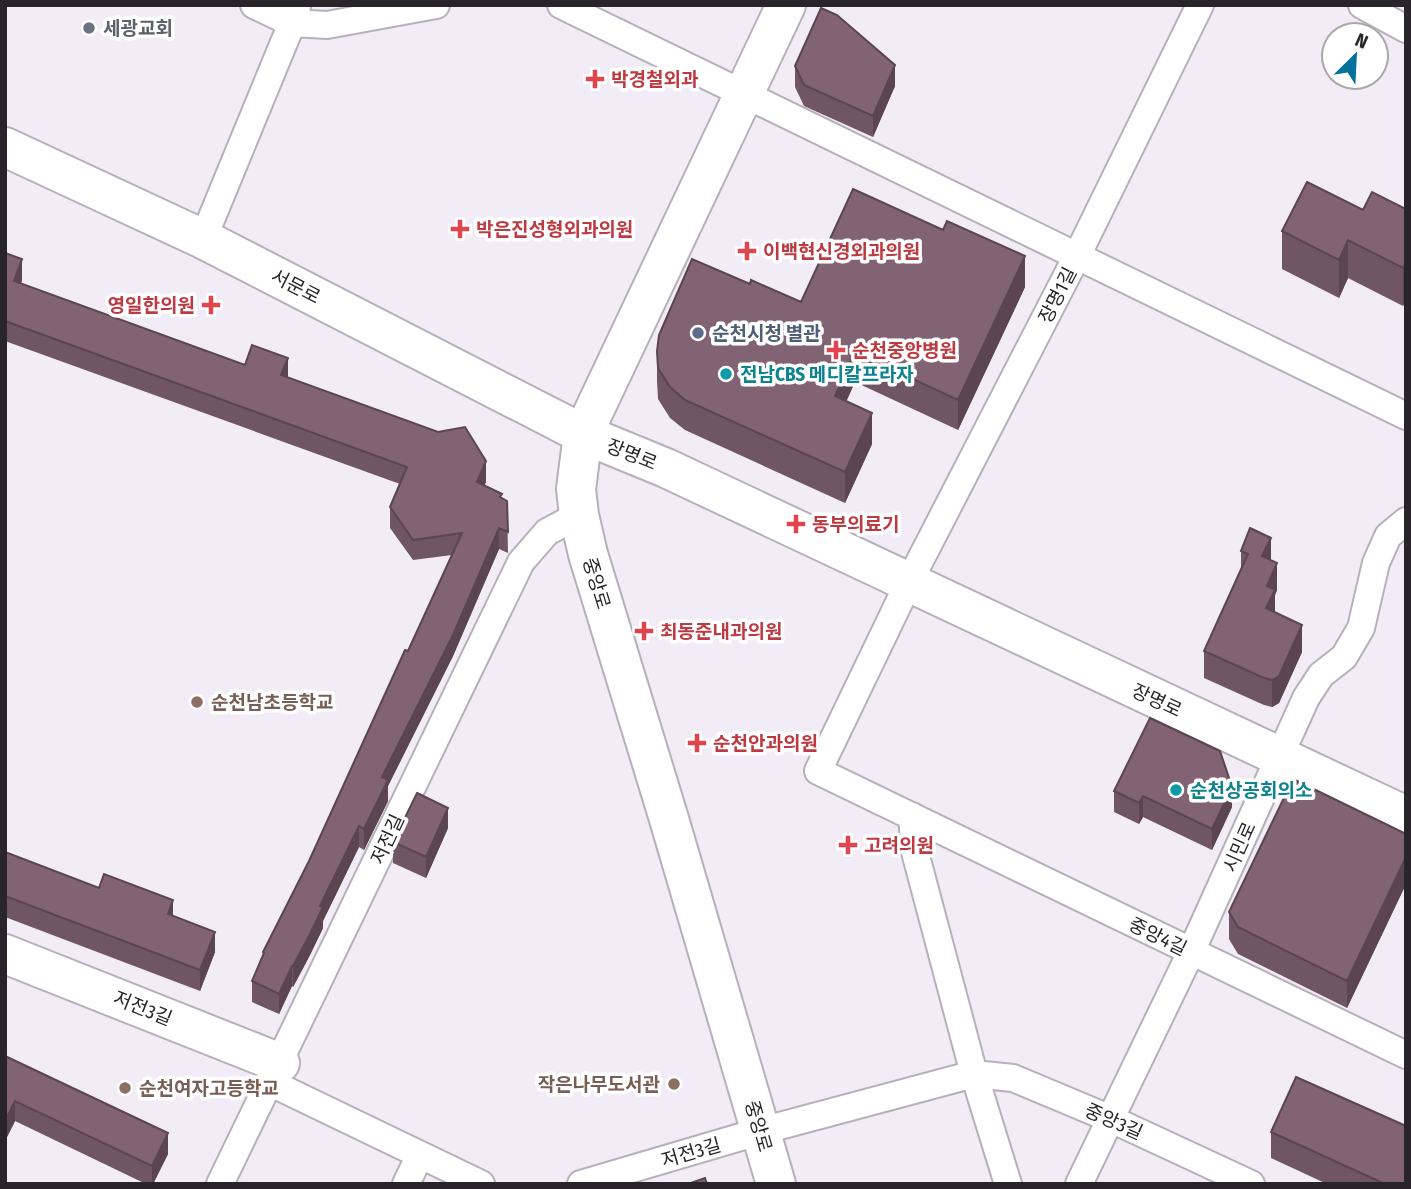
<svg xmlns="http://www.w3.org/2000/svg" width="1411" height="1189" font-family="'Fira Sans Condensed','Noto Sans KR',sans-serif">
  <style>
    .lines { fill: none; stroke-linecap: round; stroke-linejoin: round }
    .street-casing { stroke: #b6b0bb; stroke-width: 30 }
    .secondary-casing { stroke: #b6b0bb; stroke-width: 42 }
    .primary-casing { stroke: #b6b0bb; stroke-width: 42 }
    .street { stroke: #fff; stroke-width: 26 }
    .secondary { stroke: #fff; stroke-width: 38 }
    .primary { stroke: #fff; stroke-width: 38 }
    .wall { fill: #705564 }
    .shaded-wall { fill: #5b4551 }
    .building { fill: #826374; stroke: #5b4551; stroke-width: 2 }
    .worship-dot { fill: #6b7280; stroke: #fff; stroke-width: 2.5 }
    .health-dot { fill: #e0444e; stroke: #fff; stroke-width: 2.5 }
    .service-dot { fill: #5c6f8a; stroke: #fff; stroke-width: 2.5 }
    .culture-dot { fill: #0f9aa8; stroke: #fff; stroke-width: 2.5 }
    .education-dot { fill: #8d6e63; stroke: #fff; stroke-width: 2.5 }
    .labels { text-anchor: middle; stroke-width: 7; stroke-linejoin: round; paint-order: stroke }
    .worship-label { font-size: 19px; font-weight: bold; fill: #5b616d; stroke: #fff; text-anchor: start }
    .health-label { font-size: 19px; font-weight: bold; fill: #be3a42; stroke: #fff; text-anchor: start }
    .street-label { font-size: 19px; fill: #272529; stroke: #fff }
    .service-label { font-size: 19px; font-weight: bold; fill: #4e5e75; stroke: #fff; text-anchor: start }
    .culture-label { font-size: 19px; font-weight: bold; fill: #0d838f; stroke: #fff; text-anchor: start }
    .education-label { font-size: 19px; font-weight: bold; fill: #785e54; stroke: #fff; text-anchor: start }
  </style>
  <rect width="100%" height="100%" fill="#f2ecf7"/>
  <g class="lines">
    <defs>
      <path id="street" d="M 561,5 L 1406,416
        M 1200,5 L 1077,256 L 909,582 L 818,771 L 1406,1055
        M 1362,5 L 1406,29
        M 297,7 L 292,23 L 327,25 L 436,5
        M 203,239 L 292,23 L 254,5
        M 912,816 L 915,852 L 974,1074 L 1008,1184
        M 271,1083 L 481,1184
        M 220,1184 L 521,562 L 547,532 L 579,515
        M 406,1184 L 420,1155
        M 581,1184 L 761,1131 L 974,1074 L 1013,1078 L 1111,1119 L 1251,1184
        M 1079,1184 L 1191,952 L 1306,698 L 1321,675 L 1344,657 L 1361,628 L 1376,563 L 1388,536 L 1406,521"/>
      <path id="secondary" d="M 5,147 L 203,239 L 583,434 L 666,468 L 1406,816
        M 5,954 L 280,1063"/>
      <path id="primary" d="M 776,1184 L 669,819 L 588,554 L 579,515 L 576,489 L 583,434 L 786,5"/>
    </defs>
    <use href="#street" class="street-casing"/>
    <use href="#secondary" class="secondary-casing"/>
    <use href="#primary" class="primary-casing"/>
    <use href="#street" class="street"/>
    <use href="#secondary" class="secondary"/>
    <use href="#primary" class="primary"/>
  </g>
  <path class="wall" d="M 795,66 L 895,86 L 873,137 L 804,106 L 795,87 Z
    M 1406,209 L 1406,300 L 1403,306 L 1348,278 L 1339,298 L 1282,269 L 1282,231 L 1363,210 Z
    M 5,253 L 22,280 L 21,284 L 245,365 L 288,378 L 486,482 L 484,486 L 502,498 L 507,501 L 508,553 L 499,549 L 453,656 L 388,786 L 388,801 L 364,850 L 359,847 L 323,921 L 323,928 L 310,955 L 293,987 L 292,986 L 279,1014 L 252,1002 L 252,981 L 263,957 L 263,952 L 309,861 L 452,555 L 413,560 L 390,528 L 390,507 L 400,484 L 5,341 Z
    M 750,284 L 801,302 L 1025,287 L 958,430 L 855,382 L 846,401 L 872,444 L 845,503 L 685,430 L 670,418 L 658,399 L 657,381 L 657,351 Z
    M 1241,551 L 1271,560 L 1277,590 L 1275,595 L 1275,612 L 1302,652 L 1279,703 L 1272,707 L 1264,705 L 1204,678 L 1204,651 L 1241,571 Z
    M 1114,791 L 1232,807 L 1212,850 L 1143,817 L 1139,824 L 1114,812 Z
    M 448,828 L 426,878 L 393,863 L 393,842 Z
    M 1406,834 L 1406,884 L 1347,1008 L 1238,954 L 1229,939 L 1229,912 Z
    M 5,852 L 173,916 L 215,952 L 200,991 L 5,917 Z
    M 5,1056 L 168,1154 L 153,1184 L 146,1184 L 15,1121 L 6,1139 L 5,1139 Z
    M 1271,1132 L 1406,1184 L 1327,1184 L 1271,1158 Z"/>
  <path class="shaded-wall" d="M 895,65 L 895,86 L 873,137 L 873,116 Z
    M 1348,240 L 1348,278 L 1339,298 L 1339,260 Z
    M 1025,256 L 1025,287 L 958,430 L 958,400 Z
    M 22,259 L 22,280 L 14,302 L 14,281 Z
    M 1406,262 L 1406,300 L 1403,306 L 1403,268 Z
    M 855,352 L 855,382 L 835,427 L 835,396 Z
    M 288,358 L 288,378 L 281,375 Z
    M 872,413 L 872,444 L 845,503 L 845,472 Z
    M 486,461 L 486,482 L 477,503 L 477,482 Z
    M 499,528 L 499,549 L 453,656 L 388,786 L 388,801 L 364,850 L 364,829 L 382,777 Z
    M 1271,538 L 1271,565 L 1262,556 Z
    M 1277,563 L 1277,590 L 1275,595 L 1275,617 L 1266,635 L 1267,586 Z
    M 1302,625 L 1302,652 L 1279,703 L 1272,707 L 1272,680 Z
    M 1232,787 L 1232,807 L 1212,850 L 1212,829 Z
    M 1143,796 L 1143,817 L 1139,824 L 1139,803 Z
    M 448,808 L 448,828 L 426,878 L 426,857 Z
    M 359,826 L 359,847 L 323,921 L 323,928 L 310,955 L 293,987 L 293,966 L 320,906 Z
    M 1406,857 L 1406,884 L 1347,1008 L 1347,981 Z
    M 173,900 L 173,921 L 168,914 Z
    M 215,932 L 215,952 L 200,991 L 200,970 Z
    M 292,966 L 292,986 L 279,1014 L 279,994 Z
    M 15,1101 L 15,1121 L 6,1139 L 6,1119 Z
    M 168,1133 L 168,1154 L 153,1184 L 152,1184 L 152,1166 Z"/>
  <path class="building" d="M 821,8 L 837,15 L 895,65 L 873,116 L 804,85 L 795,66 Z
    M 1307,182 L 1363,210 L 1372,192 L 1406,209 L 1406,262 L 1403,268 L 1348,240 L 1339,260 L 1282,231 Z
    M 853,189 L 943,230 L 947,221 L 1025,256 L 958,400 L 855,352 L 835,396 L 872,413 L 845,472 L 685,400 L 670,387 L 658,368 L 657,351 L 659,335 L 692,259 L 750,284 L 751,280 L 801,302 Z
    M 5,253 L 22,259 L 14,281 L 245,365 L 252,345 L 288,358 L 281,375 L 438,432 L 465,427 L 486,461 L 477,482 L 502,494 L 500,497 L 507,501 L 508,532 L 499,528 L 453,635 L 382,777 L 388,780 L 364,829 L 359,826 L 320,906 L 323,907 L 310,934 L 293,966 L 292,966 L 279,994 L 252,981 L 264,953 L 263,952 L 309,861 L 405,650 L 408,651 L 462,533 L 413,540 L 390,507 L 407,467 L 5,321 Z
    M 1250,528 L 1271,538 L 1262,556 L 1277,563 L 1267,586 L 1275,590 L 1266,608 L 1302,625 L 1279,676 L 1272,680 L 1264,678 L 1204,651 L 1248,554 L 1241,551 Z
    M 1150,718 L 1220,751 L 1232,787 L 1212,829 L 1143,796 L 1139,803 L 1114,791 Z
    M 1293,779 L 1406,834 L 1406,857 L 1347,981 L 1238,927 L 1229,912 Z
    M 417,793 L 448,808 L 426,857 L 393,842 Z
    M 5,852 L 99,888 L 104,874 L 173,900 L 168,914 L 215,932 L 200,970 L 5,896 Z
    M 5,1056 L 168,1133 L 152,1166 L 15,1101 L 6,1119 L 5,1118 Z
    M 1296,1077 L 1406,1126 L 1406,1184 L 1385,1184 L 1271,1132 Z
    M 705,1178 L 707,1184 L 688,1184 Z"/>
  <circle class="worship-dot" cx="89" cy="28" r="7"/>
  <g class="health-dot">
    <path d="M591.5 68.5h7v7h7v7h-7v7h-7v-7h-7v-7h7z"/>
    <path d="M456.5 218.5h7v7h7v7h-7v7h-7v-7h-7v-7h7z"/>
    <path d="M743.5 240.5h7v7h7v7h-7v7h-7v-7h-7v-7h7z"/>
    <path d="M207.5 294.5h7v7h7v7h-7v7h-7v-7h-7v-7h7z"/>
    <path d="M832.5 339.5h7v7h7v7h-7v7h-7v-7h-7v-7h7z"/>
    <path d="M792.5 513.5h7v7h7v7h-7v7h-7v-7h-7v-7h7z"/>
    <path d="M640.5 620.5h7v7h7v7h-7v7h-7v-7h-7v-7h7z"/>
    <path d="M693.5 732.5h7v7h7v7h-7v7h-7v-7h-7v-7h7z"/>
    <path d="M844.5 834.5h7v7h7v7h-7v7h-7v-7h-7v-7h7z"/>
  </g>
  <circle class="service-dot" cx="698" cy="333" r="7"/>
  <g class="culture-dot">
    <circle cx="726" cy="374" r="7"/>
    <circle cx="1176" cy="790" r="7"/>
  </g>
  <g class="education-dot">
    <circle cx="197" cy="702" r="7"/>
    <circle cx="674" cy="1084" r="7"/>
    <circle cx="125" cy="1088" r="7"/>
  </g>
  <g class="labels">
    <g class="worship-label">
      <text x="103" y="35">세광교회</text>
    </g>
    <g class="health-label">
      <text x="611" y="86">박경철외과</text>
      <text x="476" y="236">박은진성형외과의원</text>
      <text x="763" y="258">이백현신경외과의원</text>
      <text x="195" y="312" text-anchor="end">영일한의원</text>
      <text x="852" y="357">순천중앙병원</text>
      <text x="812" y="531">동부의료기</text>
      <text x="660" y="638">최동준내과의원</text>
      <text x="713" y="750">순천안과의원</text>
      <text x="864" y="852">고려의원</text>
    </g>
    <g class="street-label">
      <text transform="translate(296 286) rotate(27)" y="7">서문로</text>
      <text transform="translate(1057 295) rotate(-63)" y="7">장명1길</text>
      <text transform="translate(632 454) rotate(22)" y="7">장명로</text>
      <text transform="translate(597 583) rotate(73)" y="7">중앙로</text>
      <text transform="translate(1157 700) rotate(25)" y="7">장명로</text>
      <text transform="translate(387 839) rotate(-65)" y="7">저전길</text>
      <text transform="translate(1239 847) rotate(-66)" y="7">시민로</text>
      <text transform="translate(1158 936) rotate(26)" y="7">중앙4길</text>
      <text transform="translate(143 1008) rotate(22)" y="7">저전3길</text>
      <text transform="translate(1114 1121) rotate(24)" y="7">중앙3길</text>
      <text transform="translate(759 1126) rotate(74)" y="7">중앙로</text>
      <text transform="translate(691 1152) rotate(-16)" y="7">저전3길</text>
    </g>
    <g class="service-label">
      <text x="712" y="340">순천시청 별관</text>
    </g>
    <g class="culture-label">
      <text x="740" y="381">전남CBS 메디칼프라자</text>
      <text x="1190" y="797">순천상공회의소</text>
    </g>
    <g class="education-label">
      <text x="211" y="709">순천남초등학교</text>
      <text x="660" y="1091" text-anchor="end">작은나무도서관</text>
      <text x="139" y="1095">순천여자고등학교</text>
    </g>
  </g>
  <rect width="1411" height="1189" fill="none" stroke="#272529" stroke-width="14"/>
  <g transform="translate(1355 56) rotate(24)"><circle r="33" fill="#ffffff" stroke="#a9a8a9" stroke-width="2"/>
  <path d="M0-5L12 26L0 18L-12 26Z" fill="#03719c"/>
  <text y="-10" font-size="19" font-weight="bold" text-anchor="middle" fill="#272529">N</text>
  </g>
</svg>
